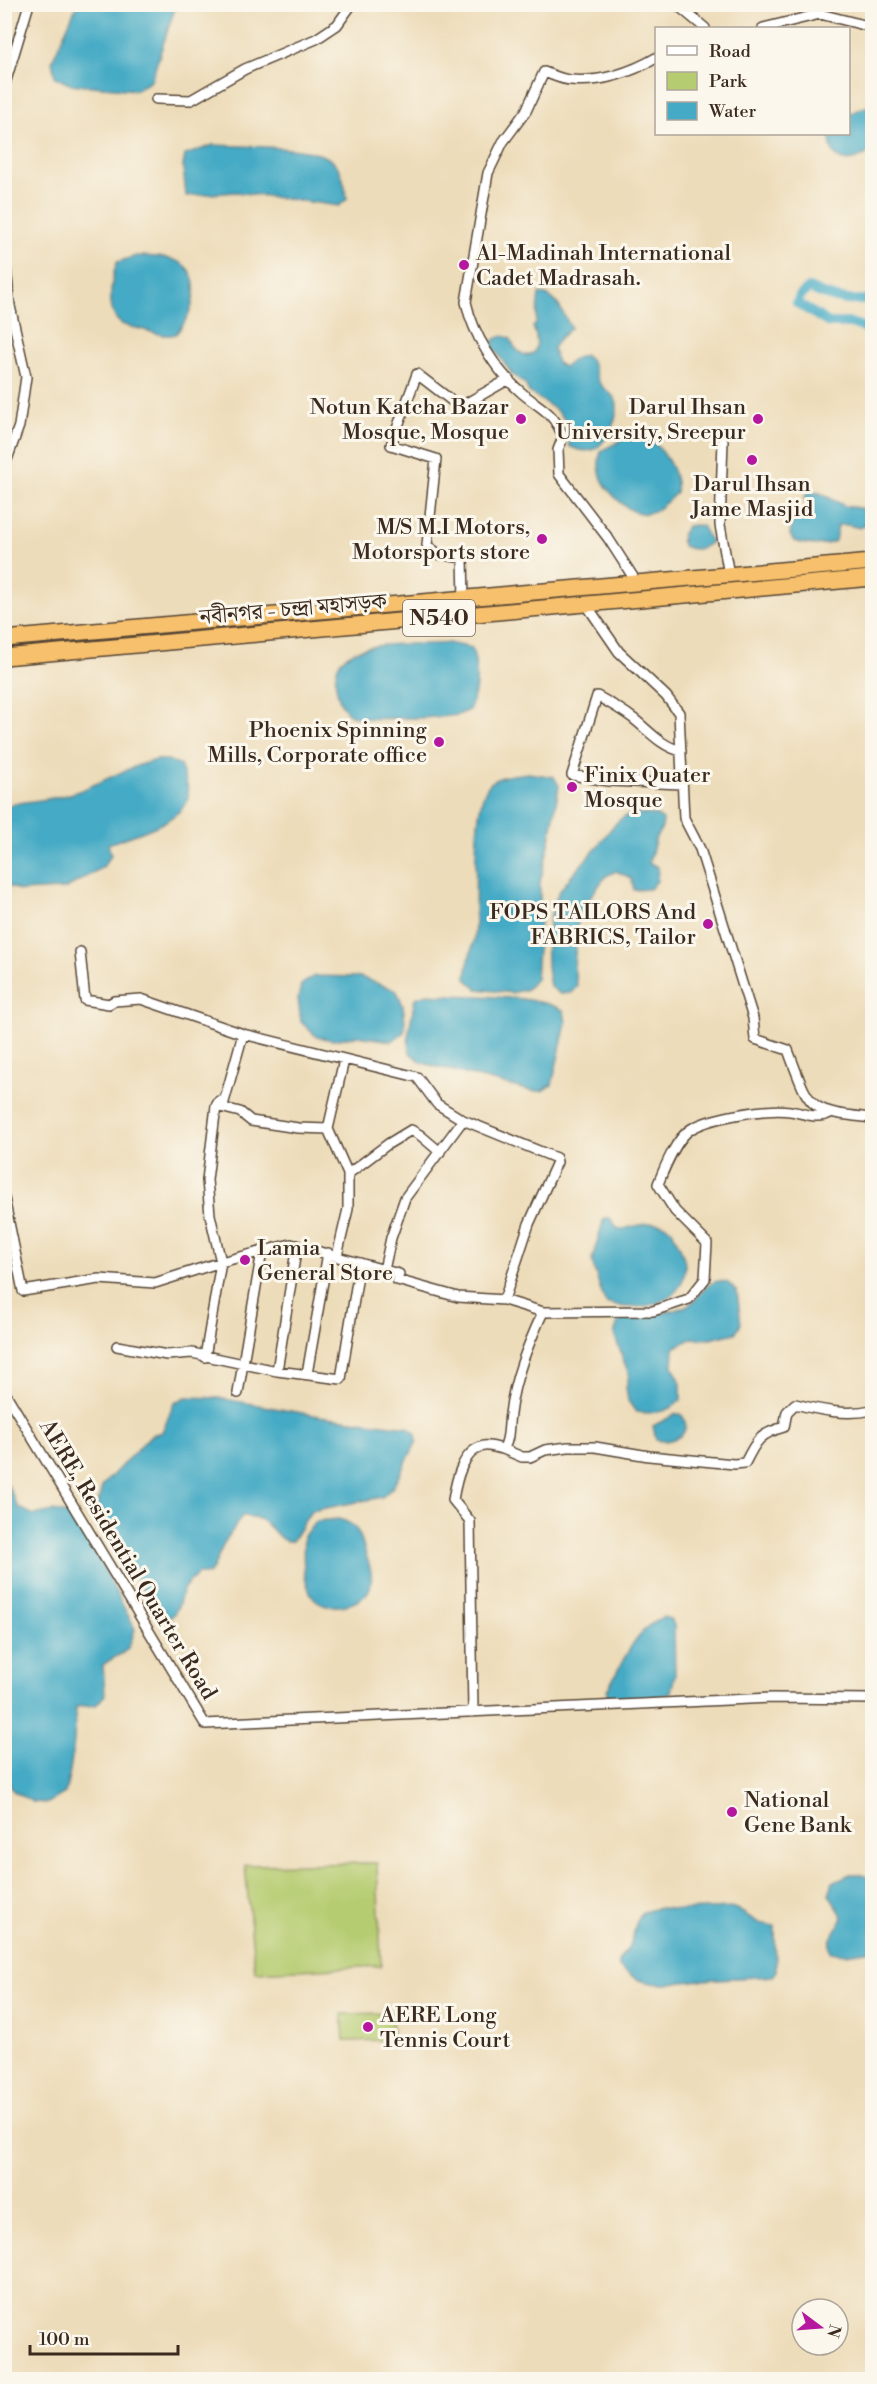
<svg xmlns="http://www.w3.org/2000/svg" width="877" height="2384" font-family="'Libre Bodoni','Noto Serif Bengali',serif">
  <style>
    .green { fill: #b6cc71; stroke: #787b48; stroke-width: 1.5 }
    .water { fill: #45aac5; stroke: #406a72; stroke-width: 1.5 }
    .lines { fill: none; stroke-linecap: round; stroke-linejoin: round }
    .canal { stroke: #45aac5; stroke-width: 10 }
    .minor-casing { stroke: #564535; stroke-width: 12 }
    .trunk-casing { stroke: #564535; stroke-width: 18 }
    .minor { stroke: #fff; stroke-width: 9 }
    .trunk { stroke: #f7c06c; stroke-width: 15 }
    .poi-dot { fill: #b5179e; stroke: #fbf7ec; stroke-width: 2 }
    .labels { text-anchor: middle; stroke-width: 6; stroke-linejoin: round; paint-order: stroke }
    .shield { fill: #fbf7ec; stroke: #75685c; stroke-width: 1.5 }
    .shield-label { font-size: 21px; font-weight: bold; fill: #3b2a1e }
    .poi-label { font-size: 22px; fill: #3b2a1e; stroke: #fbf7ec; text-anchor: start }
    .street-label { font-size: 22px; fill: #3b2a1e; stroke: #fbf7ec }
  </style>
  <rect width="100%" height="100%" fill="#fbf7ec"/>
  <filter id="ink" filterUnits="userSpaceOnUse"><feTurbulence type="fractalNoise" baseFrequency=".0167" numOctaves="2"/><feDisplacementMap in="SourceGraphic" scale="12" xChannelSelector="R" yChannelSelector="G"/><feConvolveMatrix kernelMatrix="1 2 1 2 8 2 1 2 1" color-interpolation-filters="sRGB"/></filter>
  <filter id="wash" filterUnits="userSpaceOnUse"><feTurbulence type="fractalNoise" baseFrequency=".008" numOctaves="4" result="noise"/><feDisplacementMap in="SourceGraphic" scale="24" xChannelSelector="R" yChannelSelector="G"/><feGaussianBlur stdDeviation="1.35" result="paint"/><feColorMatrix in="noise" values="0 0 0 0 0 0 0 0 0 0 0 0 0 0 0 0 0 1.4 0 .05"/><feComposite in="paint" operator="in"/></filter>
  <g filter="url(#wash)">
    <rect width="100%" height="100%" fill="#eddcb9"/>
    <path class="green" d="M 377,1863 L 381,1966 L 255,1972 L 245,1865 Z
      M 392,2013 L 393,2040 L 344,2041 L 342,2014 Z"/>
    <path class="water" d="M 77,5 L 176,5 L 151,81 L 136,90 L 69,84 L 55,77 L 52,61 Z
      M 865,107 L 872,107 L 872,149 C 854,168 826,164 831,134 L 848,134 L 849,114 Z
      M 213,145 C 238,146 309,146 328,158 C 343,166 344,184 347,199 L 339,206 L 236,192 L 186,196 L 183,166 L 185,155 Z
      M 136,256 C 167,257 198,257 194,296 C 192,311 186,322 176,334 C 165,337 155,333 144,330 C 137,328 128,327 122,324 C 104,314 112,277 117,262 Z
      M 539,294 C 557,294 563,314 571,328 L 559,339 L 553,348 L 557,363 L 564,367 L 574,359 L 584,355 C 596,362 593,371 599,382 C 603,389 612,393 615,399 C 623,412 606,446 592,450 C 585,452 575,449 569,446 L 570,431 L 565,420 L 556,410 L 529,392 L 525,384 L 512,374 L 492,346 L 495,339 L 503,336 L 510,338 C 520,365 546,359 533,327 L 536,324 Z
      M 631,435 C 635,435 641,436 645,437 C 664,447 679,474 676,493 C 666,502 655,516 640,513 C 626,511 607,491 602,479 C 598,469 598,461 601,451 Z
      M 808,492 L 820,493 L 845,506 L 865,509 L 869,516 L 867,524 L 860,528 L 848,525 L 838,525 L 835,541 C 821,547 808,545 794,541 L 790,535 L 792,522 L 808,516 L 805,497 Z
      M 696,525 L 702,526 L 711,542 C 702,550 694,551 683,546 C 680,538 682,533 687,526 Z
      M 449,643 L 472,648 C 478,669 479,689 469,710 C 465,712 461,714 457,715 C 443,718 366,720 355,717 C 338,711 331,679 339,664 C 343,656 354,652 362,649 C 389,641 421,646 449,643 Z
      M 156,760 L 168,760 L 180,765 C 183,774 188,783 188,793 C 190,821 128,836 108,844 L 111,855 L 103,867 L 65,889 L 20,891 L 5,884 L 5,806 C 27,800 51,801 73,793 C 102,783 126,767 156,760 Z
      M 528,773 L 554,777 L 559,786 L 550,840 L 540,882 L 540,920 L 536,979 L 527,989 L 512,993 L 477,989 L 466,979 C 466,964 472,952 474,938 C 478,905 470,808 489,785 C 497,775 516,775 528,773 Z
      M 633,813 L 656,815 L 663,820 L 662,828 L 656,837 L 649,863 L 658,867 L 657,881 L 650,889 L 634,890 L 631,878 L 616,871 L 606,876 L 584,905 L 578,920 L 574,967 L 577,986 L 571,993 L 560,994 L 550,986 C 544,958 546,920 558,894 C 565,881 587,859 597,847 C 609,833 614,819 633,813 Z
      M 314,976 L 360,977 L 396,990 C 404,1003 406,1017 404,1032 L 392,1041 L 358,1036 L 333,1040 L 317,1037 L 301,1022 L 298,999 L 301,985 Z
      M 428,994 C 464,997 535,993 564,1011 L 566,1023 L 552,1085 L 542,1091 L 531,1091 L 423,1063 L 410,1053 L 408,1036 L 415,998 Z
      M 604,1218 L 610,1218 L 617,1228 L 622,1229 C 637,1226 661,1217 672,1230 C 676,1241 685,1253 685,1265 C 686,1306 635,1313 606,1303 C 603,1299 592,1263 592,1260 Z
      M 718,1281 L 727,1282 L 737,1291 L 741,1324 L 735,1333 L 710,1339 L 692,1338 L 674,1348 L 673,1366 L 681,1383 L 681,1400 C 668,1413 654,1414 636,1412 L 628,1401 L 626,1387 L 629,1375 L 614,1334 L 620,1316 C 643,1314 669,1315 690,1304 C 701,1297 703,1284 718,1281 Z
      M 186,1397 L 219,1398 L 319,1416 L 408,1427 L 416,1434 L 417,1441 L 393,1487 L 382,1497 L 311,1511 L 292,1541 C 279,1543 275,1529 265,1523 C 259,1517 251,1517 242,1516 L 224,1543 L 213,1569 L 208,1574 L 198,1574 C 193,1579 187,1583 184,1588 C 178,1601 179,1620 160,1620 L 97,1509 L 102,1486 L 151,1435 L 162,1432 L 174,1403 Z
      M 676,1414 L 681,1414 C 695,1433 674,1444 656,1440 L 653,1426 Z
      M 4,1477 L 18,1507 L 34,1515 L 53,1511 L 68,1514 L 75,1518 L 93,1547 L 135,1629 C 126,1660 125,1648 103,1665 L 105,1695 L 96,1705 L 76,1707 C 75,1737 73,1764 65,1793 L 48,1803 L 33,1802 L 13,1791 L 5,1773 Z
      M 339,1519 C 355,1523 360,1532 364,1548 C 367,1560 373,1570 371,1584 C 367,1607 323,1615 311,1594 C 302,1578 303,1553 304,1535 L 317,1521 Z
      M 663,1617 L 670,1619 L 674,1625 L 675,1674 L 671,1692 C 656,1701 624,1702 607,1696 L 607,1690 C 623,1664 633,1630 663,1617 Z
      M 850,1874 L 859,1874 L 872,1878 L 872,1950 L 845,1954 L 831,1952 C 825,1938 840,1929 843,1917 L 829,1894 L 833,1882 Z
      M 661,1908 L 681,1910 L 735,1908 L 759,1923 L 775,1926 L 776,1972 L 773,1976 C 749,1978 726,1978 703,1980 C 685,1981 665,1987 647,1982 C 636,1980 628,1974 619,1967 C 617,1957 628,1951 632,1941 C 635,1932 634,1921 642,1914 C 647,1909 655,1909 661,1908 Z"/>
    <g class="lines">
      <path class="canal" d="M 872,299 C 849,303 830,298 809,288 L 800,296 L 797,303 L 829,323 L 850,323 L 872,330"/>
    </g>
  </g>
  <g filter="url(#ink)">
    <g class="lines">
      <defs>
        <path id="minor" d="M 676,4 L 705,28
          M 763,28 L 820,14 L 872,27
          M 4,87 L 29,4
          M 156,99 L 191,100 L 245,69 L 316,39 L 337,25 L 352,4
          M 4,249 L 10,306 L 26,377 L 19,426 L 4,468
          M 723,441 L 720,525 L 729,575
          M 637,583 L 608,538 L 559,474 L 558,450 L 563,437 C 554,412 541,409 522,393 C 496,371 473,335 466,302 L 488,173 L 503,142 L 526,111 L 544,72 C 553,75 562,80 571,80 C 600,83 632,72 656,58
          M 464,599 L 463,558 L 438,554 L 427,545 L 436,459 L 391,445 L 417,374 L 460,407 L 509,379
          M 586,604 L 619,652 L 666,696 L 679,713 L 684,818 L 700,849 L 753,1018 L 755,1039 L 788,1050 C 811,1111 807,1111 872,1118
          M 681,751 C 661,746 649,731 634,719 C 622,710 610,703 597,696 L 572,775 L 609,781 L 682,784
          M 80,952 L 85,1000 L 109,1004 L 114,1001 L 141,999 L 243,1034 L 417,1077 L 437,1104 L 463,1120 L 556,1158 L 557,1162 L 529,1224 L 504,1300
          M 216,1106 L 240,1112 L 251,1121 L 298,1128 L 328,1129
          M 348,1174 L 388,1144 L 411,1130 L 420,1135 L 440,1152
          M 4,1198 L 23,1291 L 99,1279 L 155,1283 L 221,1262 L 291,1244 L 399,1274 L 397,1280 L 458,1297 L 504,1300 L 543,1312 L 653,1311 L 689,1299 L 705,1279 L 707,1243 L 675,1211 L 658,1184 C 664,1169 676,1138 691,1129 C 711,1117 766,1108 790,1111 C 804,1113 817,1120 830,1113
          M 337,1256 L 348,1209 L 348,1174 L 328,1129 L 344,1060
          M 384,1270 L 391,1238 L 405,1198 L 463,1120
          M 117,1346 L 167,1355 L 192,1353 L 277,1371 L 341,1379 L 360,1263
          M 205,1357 L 221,1262 L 210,1215 L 207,1180 L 216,1106 L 219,1101 L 224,1102 L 243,1034
          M 277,1371 L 297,1245
          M 307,1374 L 328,1253
          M 4,1391 L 205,1724 L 772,1698 L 872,1699
          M 238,1393 L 262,1251
          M 503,1449 L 522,1457 L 530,1457 L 545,1450 L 568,1447 L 595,1447 L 649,1456 L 734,1464 L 745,1463 C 756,1441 759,1434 784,1427 L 787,1412 L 795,1404 C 820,1410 846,1416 872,1410
          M 473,1712 L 470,1521 L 453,1500 C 456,1481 462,1451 484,1446 C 489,1445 497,1448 503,1449 C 510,1440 508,1425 510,1414 C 514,1378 528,1345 543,1312"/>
        <path id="trunk" d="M 4,639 C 294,611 583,588 872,562
          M 4,657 L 872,578"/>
      </defs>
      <use href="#minor" class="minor-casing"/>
      <use href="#trunk" class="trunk-casing"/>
      <use href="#minor" class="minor"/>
      <use href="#trunk" class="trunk"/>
    </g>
  </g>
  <g class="poi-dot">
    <circle cx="464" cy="265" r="6"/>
    <circle cx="521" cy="419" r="6"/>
    <circle cx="758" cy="419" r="6"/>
    <circle cx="752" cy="460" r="6"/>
    <circle cx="542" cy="539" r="6"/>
    <circle cx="439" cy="742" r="6"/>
    <circle cx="572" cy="787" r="6"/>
    <circle cx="708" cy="924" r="6"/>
    <circle cx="245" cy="1260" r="6"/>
    <circle cx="732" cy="1812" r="6"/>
    <circle cx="368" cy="2027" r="6"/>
  </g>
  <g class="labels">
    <rect class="shield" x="403" y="600" width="72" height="36" rx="4.5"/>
    <g class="shield-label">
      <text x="439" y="625">N540</text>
    </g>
    <g class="poi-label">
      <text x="476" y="260">Al-Madinah International<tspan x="476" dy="25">Cadet Madrasah.</tspan></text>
      <text x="509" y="414" text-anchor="end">Notun Katcha Bazar<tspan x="509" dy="25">Mosque, Mosque</tspan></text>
      <text x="746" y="414" text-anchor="end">Darul Ihsan<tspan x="746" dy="25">University, Sreepur</tspan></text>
      <text x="752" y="491" text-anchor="middle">Darul Ihsan<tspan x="752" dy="25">Jame Masjid</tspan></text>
      <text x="530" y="534" text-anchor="end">M/S M.I Motors,<tspan x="530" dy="25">Motorsports store</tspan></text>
      <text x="427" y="737" text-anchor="end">Phoenix Spinning<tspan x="427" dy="25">Mills, Corporate office</tspan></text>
      <text x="584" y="782">Finix Quater<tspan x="584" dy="25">Mosque</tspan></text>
      <text x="696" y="919" text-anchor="end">FOPS TAILORS And<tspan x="696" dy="25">FABRICS, Tailor</tspan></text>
      <text x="257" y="1255">Lamia<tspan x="257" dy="25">General Store</tspan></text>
      <text x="744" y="1807">National<tspan x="744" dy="25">Gene Bank</tspan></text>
      <text x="380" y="2022">AERE Long<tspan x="380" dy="25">Tennis Court</tspan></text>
    </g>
    <g class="street-label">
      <text transform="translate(293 608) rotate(-5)" y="8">নবীনগর - চন্দ্রা মহাসড়ক</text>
      <text transform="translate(129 1559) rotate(59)" y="8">AERE, Residential Quarter Road</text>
    </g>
  </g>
  <rect width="877" height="2384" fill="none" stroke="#fbf7ec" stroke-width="24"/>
  <rect x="655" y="27" width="195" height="108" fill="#fbf7ec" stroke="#aea59a" stroke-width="1.5"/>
  <rect x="667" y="46" width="30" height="9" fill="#ffffff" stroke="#aea59a" stroke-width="1.5"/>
  <text x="709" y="57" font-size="18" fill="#3b2a1e">Road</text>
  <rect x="667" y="72" width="30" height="18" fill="#b6cc71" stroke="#aea59a" stroke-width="1.5"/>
  <text x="709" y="87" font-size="18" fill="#3b2a1e">Park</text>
  <rect x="667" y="102" width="30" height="18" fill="#45aac5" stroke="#aea59a" stroke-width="1.5"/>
  <text x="709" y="117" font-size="18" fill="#3b2a1e">Water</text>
  <g transform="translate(820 2327) rotate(106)"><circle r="28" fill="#fbf7ec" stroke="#aea59a" stroke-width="1.5"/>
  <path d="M0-4.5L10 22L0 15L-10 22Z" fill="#b5179e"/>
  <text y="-9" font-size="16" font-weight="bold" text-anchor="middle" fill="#3b2a1e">N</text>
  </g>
  <path d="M30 2345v9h148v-9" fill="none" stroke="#3b2a1e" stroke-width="3"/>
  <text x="39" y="2345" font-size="18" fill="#3b2a1e" stroke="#fbf7ec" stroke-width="4.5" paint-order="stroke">100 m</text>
</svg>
